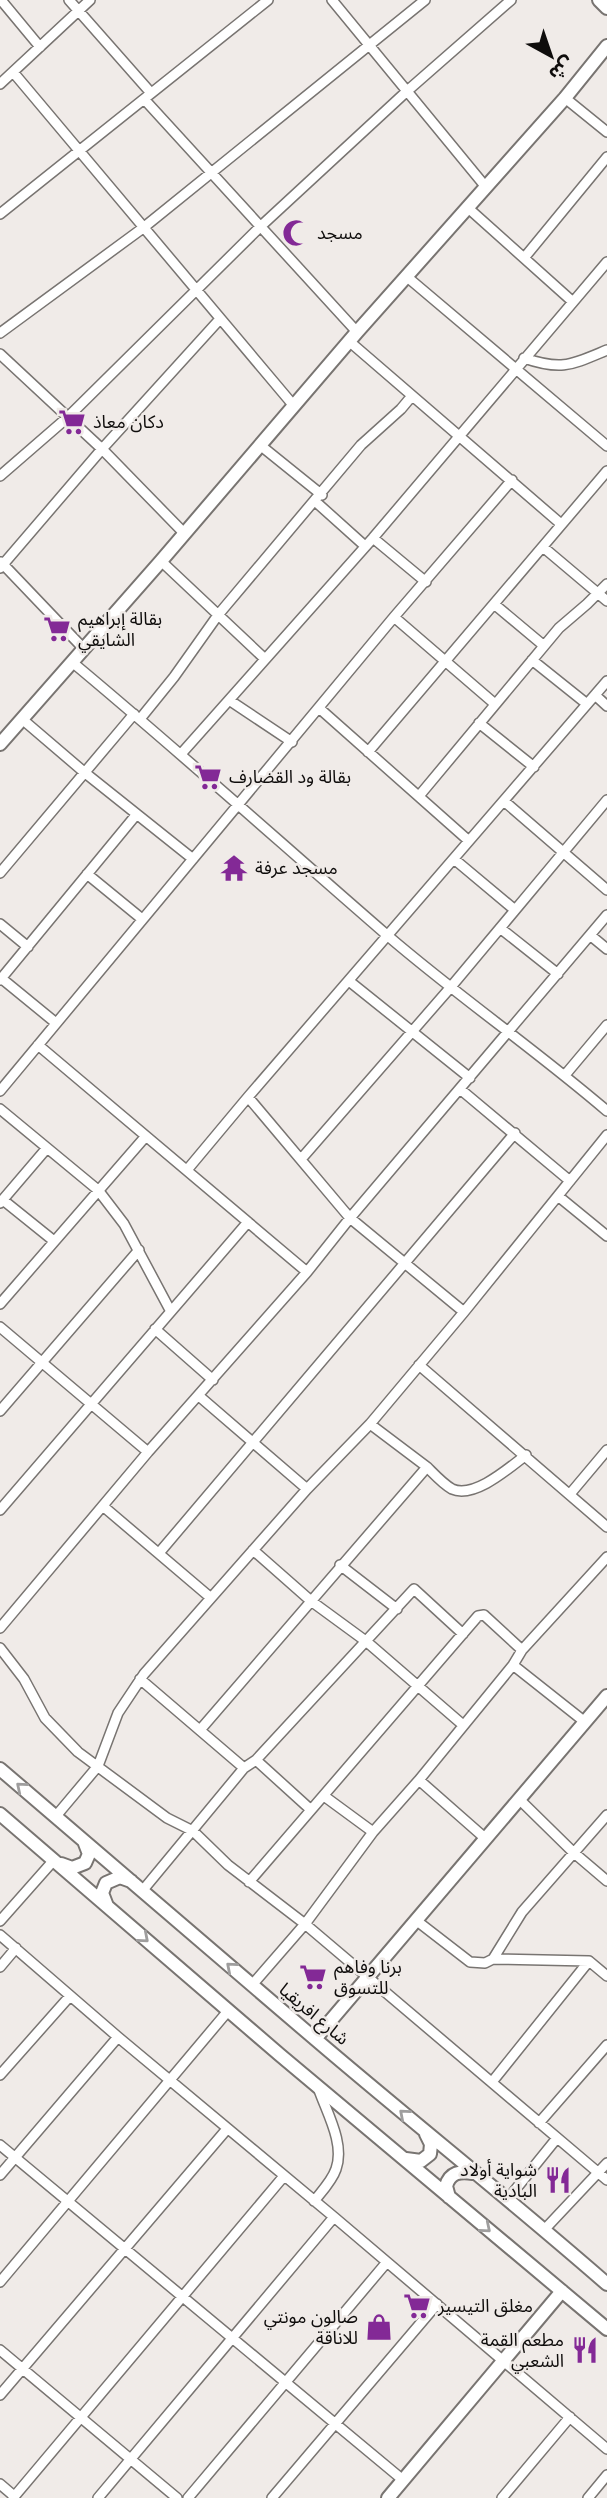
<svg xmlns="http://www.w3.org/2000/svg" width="607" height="2498" font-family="'Roboto Serif','Noto Sans Arabic',serif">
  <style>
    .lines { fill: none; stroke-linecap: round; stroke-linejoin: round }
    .street-casing { stroke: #787471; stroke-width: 12 }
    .secondary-casing { stroke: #787471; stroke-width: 16 }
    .street { stroke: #fff; stroke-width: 9 }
    .secondary { stroke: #fff; stroke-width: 12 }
    .oneway { stroke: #9f9e9e }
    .labels { text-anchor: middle; stroke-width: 5; stroke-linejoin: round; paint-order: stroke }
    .poi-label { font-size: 18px; fill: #0f0d0c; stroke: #f0ebe8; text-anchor: start }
    .street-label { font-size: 18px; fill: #0f0d0c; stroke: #f0ebe8 }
  </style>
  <rect width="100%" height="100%" fill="#f0ebe8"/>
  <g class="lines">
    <defs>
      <path id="street" d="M 1,0 L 40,47
        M 69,0 L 151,93
        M 332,0 L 485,186
        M 13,72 L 294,406
        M 0,84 L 90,0
        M 565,98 L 607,132
        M 144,99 L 357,332
        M 467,207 L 573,302
        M 0,214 L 268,0
        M 524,258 L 607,157
        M 406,276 L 607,446
        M 0,333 L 143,228 L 425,0
        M 350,342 L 561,524
        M 0,354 L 102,449 L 184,533
        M 524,358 C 562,371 571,365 607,350
        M 260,445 L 322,495
        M 0,476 L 68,417 L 261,226 L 406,92 L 511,0
        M 316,502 L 365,546
        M 373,538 L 426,582
        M 543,547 L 607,601
        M 161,561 L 265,659
        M 1,562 L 84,649
        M 0,568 L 102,449 L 220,319
        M 494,604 L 543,645
        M 394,617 L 495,704
        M 532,660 L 587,704
        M 72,662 C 179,751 283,845 388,936 C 459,997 536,1050 607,1111
        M 595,695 L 607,706
        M 229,700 L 292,742
        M 319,708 L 469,841
        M 22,719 L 84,772 L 193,859
        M 140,719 L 174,677 L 218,615 L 361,445 L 401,409 L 411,397
        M 479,723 L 534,767
        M 368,752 L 607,471
        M 181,754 L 373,538 L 607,262
        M 419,796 L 559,628 L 587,604 L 607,584
        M 504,801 L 607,890
        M 454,859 L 515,910
        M 0,873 L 134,714
        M 87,874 L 142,919
        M 0,924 L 28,947
        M 500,928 L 558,974
        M 590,935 L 607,949
        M 1,978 L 56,1023
        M 0,980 L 136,815
        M 349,981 L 470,1078
        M 38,1045 L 307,1272
        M 565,1075 L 607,1025
        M 460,1089 L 570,1181
        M 0,1091 L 394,617 L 512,480
        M 248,1097 L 350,1218 L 464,1312
        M 0,1109 L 98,1190 L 124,1224 L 170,1310
        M 302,1158 L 450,988 L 607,800
        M 187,1170 L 248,1097 L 607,681
        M 558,1196 L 607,1236
        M 3,1200 L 54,1241
        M 0,1203 L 47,1148
        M 0,1304 L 146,1136
        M 0,1327 L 148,1452
        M 155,1329 L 213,1380
        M 419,1365 L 607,1527
        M 199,1396 L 307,1489
        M 0,1411 L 139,1250
        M 370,1424 L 427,1467
        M 570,1494 L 607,1450
        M 104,1507 L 211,1598
        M 0,1510 L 248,1222
        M 253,1550 L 311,1601 L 367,1642 L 463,1725
        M 159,1553 L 515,1133
        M 340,1565 L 397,1609
        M 0,1628 L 148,1452 L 307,1272 L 350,1218 L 607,915
        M 0,1648 L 24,1679 L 45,1718 L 78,1752 L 167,1818 L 193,1831 L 228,1865 L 305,1924 L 607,2180
        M 513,1665 L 585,1722
        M 140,1679 L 244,1768 L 256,1760 L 310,1809
        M 200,1730 L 427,1467 C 434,1474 443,1484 452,1489 C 474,1499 509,1468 526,1455
        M 256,1760 L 414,1589 L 463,1634
        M 419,1780 L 486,1839
        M 324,1796 L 373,1832
        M 519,1799 L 573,1852 L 607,1881
        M 56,1816 L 98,1766 L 118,1713 L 144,1674 L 307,1489 L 370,1424 L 464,1312 L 607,1135
        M 249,1882 L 478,1616 L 484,1615 L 522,1650
        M 143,1890 L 244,1768
        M 0,1921 L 54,1860
        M 417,1921 L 470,1962 L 485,1963 L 493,1959 L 522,1912 L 607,1815
        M 0,1935 L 118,2037 L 334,2217 L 607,2449
        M 493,1959 L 589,1961 L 607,1976
        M 0,1967 L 16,1948
        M 252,1985 L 305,1924 L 373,1832 L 419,1780 L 513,1665 L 522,1650 L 607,1557
        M 0,2075 L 70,1996
        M 492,2082 L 589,1961
        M 539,2123 L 607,2045
        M 0,2145 L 403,2480
        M 0,2175 L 118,2037
        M 507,2200 L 557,2138
        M 314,2201 C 322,2191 332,2181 336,2169 C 345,2144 327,2113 319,2090
        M 545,2229 L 607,2163
        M 0,2282 L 228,2011
        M 0,2350 L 177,2498
        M 0,2395 L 227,2129
        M 0,2484 L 14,2496
        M 13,2498 L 284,2176
        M 98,2498 L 334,2217
        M 188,2498 L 387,2262
        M 272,2498 L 437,2304
        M 502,2498 L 570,2417
        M 588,2498 L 607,2475"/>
      <path id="secondary" d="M 599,0 L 607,8
        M 0,744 L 161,561 L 357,332 L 565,98 L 607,46
        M 0,1769 C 105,1858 209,1949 314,2038 C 411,2121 511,2200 607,2284
        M 0,1814 L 280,2055 L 607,2329
        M 61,1864 L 72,1868 L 85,1863 L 89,1854 L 84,1841
        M 107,1906 L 102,1893 L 106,1883 L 120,1877 L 131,1881
        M 315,2039 L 607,1696
        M 406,2159 L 421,2161 L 430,2154 L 431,2144 L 426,2134
        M 449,2197 L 446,2186 C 450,2172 460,2171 473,2173
        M 388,2498 L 562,2291"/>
    </defs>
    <use href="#street" class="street-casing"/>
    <use href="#secondary" class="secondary-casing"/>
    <use href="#street" class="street"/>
    <use href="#secondary" class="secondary"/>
  </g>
  <defs><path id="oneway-chevron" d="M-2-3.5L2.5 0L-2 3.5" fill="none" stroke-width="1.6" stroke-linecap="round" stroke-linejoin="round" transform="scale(1.75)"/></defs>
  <g class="oneway">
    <use href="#oneway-chevron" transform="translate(21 1787) rotate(-140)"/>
    <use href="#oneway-chevron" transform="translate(144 1938) rotate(41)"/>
    <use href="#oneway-chevron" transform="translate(231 1967) rotate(-139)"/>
    <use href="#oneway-chevron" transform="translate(404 2114) rotate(-139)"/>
    <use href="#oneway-chevron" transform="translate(486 2228) rotate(40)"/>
  </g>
  <defs>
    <symbol id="mosque-bare" viewBox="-9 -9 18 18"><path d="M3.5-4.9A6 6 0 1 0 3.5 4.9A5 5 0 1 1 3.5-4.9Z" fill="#832996" stroke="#f0ebe8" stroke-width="2.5" paint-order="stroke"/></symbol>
    <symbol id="supermarket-bare" viewBox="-9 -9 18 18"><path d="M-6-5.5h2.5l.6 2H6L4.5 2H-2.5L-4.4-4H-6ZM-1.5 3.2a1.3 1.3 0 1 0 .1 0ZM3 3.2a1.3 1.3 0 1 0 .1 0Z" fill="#832996" stroke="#f0ebe8" stroke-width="2.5" paint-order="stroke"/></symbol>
    <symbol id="temple-bare" viewBox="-9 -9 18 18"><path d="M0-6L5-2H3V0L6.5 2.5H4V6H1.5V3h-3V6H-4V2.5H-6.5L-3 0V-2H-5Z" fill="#832996" stroke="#f0ebe8" stroke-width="2.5" paint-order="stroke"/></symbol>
    <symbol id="restaurant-bare" viewBox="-9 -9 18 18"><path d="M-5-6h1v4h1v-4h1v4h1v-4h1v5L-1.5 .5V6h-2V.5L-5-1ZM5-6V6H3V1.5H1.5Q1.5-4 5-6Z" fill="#832996" stroke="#f0ebe8" stroke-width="2.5" paint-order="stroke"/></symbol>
    <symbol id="shop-bare" viewBox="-9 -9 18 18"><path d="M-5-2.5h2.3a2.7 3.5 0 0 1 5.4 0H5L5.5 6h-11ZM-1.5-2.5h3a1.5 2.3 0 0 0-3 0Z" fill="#832996" stroke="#f0ebe8" stroke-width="2.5" paint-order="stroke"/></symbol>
  </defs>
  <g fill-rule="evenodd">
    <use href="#mosque-bare" x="277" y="214" width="38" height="38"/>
    <use href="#supermarket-bare" x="53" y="403" width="38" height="38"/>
    <use href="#supermarket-bare" x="38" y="610" width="38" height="38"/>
    <use href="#supermarket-bare" x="189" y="758" width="38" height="38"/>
    <use href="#temple-bare" x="215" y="849" width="38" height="38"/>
    <use href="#supermarket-bare" x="294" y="1958" width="38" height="38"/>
    <use href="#restaurant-bare" x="539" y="2161" width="38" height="38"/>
    <use href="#supermarket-bare" x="398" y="2287" width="38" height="38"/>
    <use href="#shop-bare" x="360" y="2308" width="38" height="38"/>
    <use href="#restaurant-bare" x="566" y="2331" width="38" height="38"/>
  </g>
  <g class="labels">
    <g class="poi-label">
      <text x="317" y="239">مسجد</text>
      <text x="93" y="428">دكان معاذ</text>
      <text x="78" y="625">بقالة إبراهيم<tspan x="78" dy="21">الشايقي</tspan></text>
      <text x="229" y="783">بقالة ود القضارف</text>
      <text x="255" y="874">مسجد عرفة</text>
      <text x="334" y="1973">برنا وفاهم<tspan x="334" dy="21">للتسوق</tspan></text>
      <text x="537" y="2176" text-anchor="end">شواية أولاد<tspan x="537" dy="21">البادية</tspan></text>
      <text x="438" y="2312">مغلق التيسير</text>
      <text x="358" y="2323" text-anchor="end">صالون مونتي<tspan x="358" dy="21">للاناقة</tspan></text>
      <text x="564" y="2346" text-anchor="end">مطعم القمة<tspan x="564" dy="21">الشعبي</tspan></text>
    </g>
    <g class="street-label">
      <text transform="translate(314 2014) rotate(40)" y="6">شارع افريقيا</text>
    </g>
  </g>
  <g transform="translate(551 56) rotate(140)" stroke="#f0ebe8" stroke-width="5" paint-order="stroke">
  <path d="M0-5L12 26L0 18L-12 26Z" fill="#0f0d0c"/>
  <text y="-10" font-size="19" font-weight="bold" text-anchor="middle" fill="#0f0d0c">ش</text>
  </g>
</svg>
